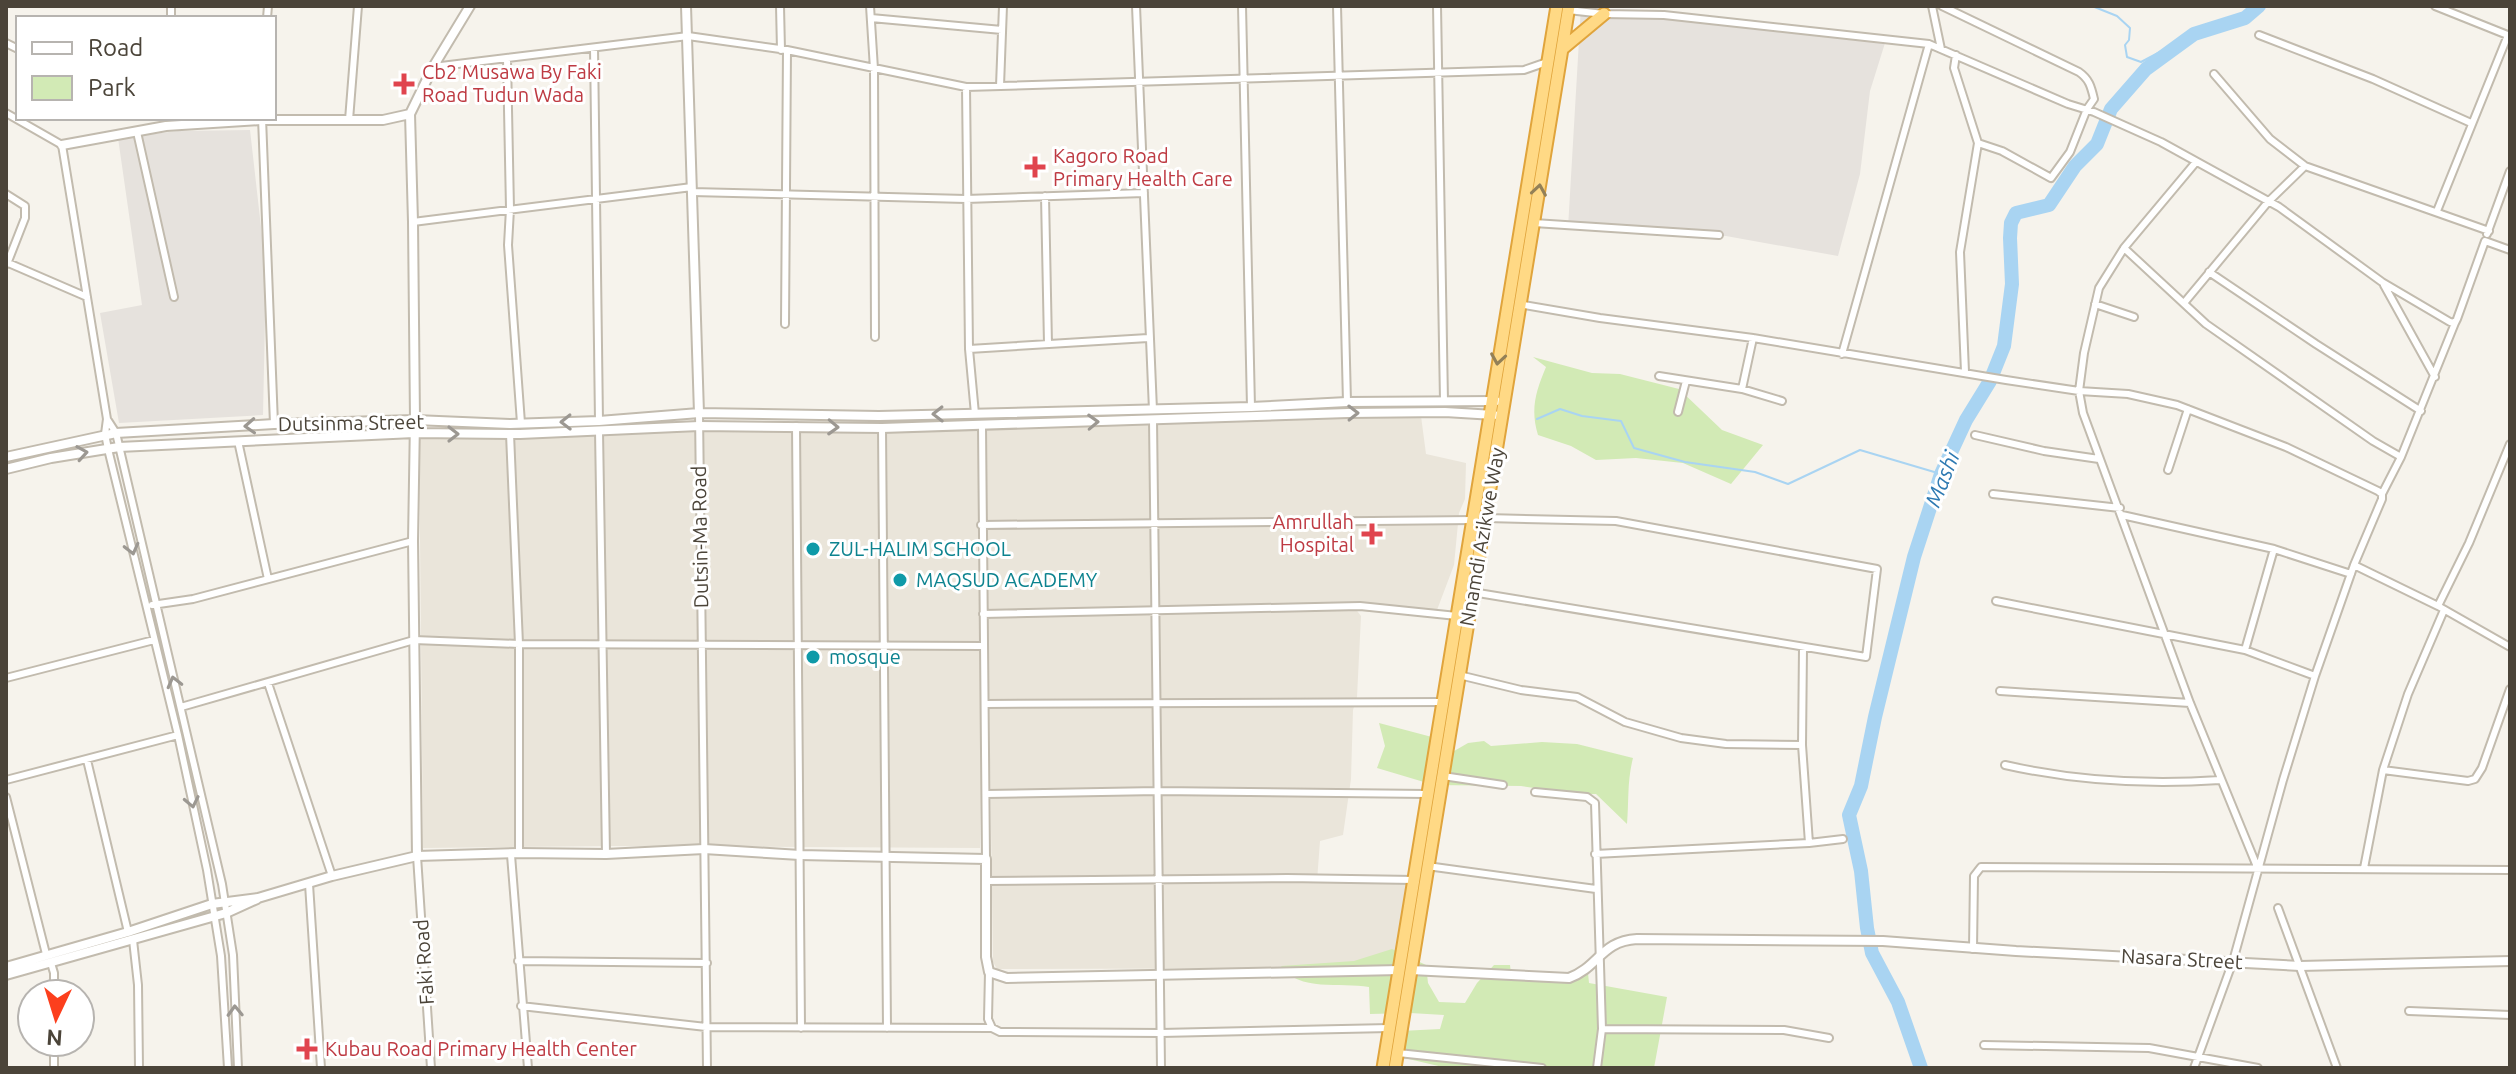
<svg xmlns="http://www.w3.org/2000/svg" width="2516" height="1074" font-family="Ubuntu,sans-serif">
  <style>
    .residential { fill: #eae5da }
    .industrial { fill: #e6e2dd }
    .green { fill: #d2eab5 }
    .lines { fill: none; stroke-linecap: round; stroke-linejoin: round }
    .stream { stroke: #a9d4f2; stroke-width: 2 }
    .river { stroke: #a9d4f2; stroke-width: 14 }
    .minor-casing { stroke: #c2bbae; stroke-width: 10 }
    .tertiary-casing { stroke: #c2bbae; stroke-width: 12 }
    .trunk-casing { stroke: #e0a43c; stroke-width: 15 }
    .minor { stroke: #fff; stroke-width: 6 }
    .tertiary { stroke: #fff; stroke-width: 8 }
    .trunk { stroke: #ffd985; stroke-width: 11 }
    .oneway { stroke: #938057 }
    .oneway2 { stroke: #9c9892 }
    .health-dot { fill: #e0444e; stroke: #fff; stroke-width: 3 }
    .culture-dot { fill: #0f9aa8; stroke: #fff; stroke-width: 3 }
    .labels { text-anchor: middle; stroke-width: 6; stroke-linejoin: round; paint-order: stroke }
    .health-label { font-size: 20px; fill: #be3a42; stroke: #fff; text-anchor: start }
    .street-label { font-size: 20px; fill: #4b4439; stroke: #fff }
    .culture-label { font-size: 20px; fill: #0d838f; stroke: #fff; text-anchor: start }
    .water-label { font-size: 22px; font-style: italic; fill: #2e7ab2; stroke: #fff }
  </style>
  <rect width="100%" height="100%" fill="#f6f3ec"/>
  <path class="residential" d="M 1421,416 L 1426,454 L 1466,463 L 1465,499 L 1459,513 L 1454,565 L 1437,610 L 1352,604 L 1361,616 L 1357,697 L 1353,710 L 1351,779 L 1343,835 L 1320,841 L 1317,881 L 1407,884 L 1394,968 L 997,969 L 993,962 L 985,425 Z
    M 978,422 L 983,648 L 980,848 L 611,846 L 423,848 L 419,435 Z"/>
  <path class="industrial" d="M 1581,6 L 1885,43 L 1870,91 L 1860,174 L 1838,256 L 1726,236 L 1568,228 Z
    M 250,130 L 266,271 L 263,415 L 119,423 L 100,313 L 142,305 L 118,138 L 178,131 Z"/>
  <path class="green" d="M 1533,357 L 1592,373 L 1620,374 L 1679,389 L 1722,430 L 1763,445 L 1731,484 L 1683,463 L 1636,458 L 1596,460 L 1571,446 L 1538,435 C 1530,409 1536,391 1546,367 Z
    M 1379,723 L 1447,741 L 1449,754 L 1468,743 L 1484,741 L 1491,746 L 1542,742 L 1577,744 L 1633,758 C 1627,781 1629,801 1627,824 L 1596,794 L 1574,794 L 1521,786 L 1434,785 L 1377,768 L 1385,746 Z
    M 1392,949 L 1426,965 L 1428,983 L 1439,1002 L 1465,1003 L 1477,983 L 1494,965 L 1510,965 L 1511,973 L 1588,973 L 1589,983 L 1667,997 L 1654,1068 L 1537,1068 L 1517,1063 L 1485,1068 L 1447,1068 L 1383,1053 L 1381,1032 L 1440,1029 L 1444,1015 L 1410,1013 L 1370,1014 L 1369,987 C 1341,982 1298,992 1281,966 L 1354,961 Z"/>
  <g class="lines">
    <path class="stream" d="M 2092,6 L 2117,16 L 2130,28 L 2129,40 L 2125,45 L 2127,57 L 2141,62 L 2194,34
      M 1537,419 L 1560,409 L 1582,416 L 1621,421 L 1634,448 L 1685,462 L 1755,472 L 1788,484 L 1860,450 L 1941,474"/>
    <path class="river" d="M 1921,1068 L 1898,1002 L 1872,953 L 1867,928 L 1861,871 L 1849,815 L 1861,786 L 1875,717 L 1914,557 L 1941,474 L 1966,420 L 1990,381 L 2004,346 L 2012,284 L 2010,238 L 2011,223 L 2016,213 L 2049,205 L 2075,166 L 2097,144 L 2111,109 L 2146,69 L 2194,34 L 2245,18 L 2259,6"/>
    <defs>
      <path id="minor" d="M 780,6 L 781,50
        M 870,6 L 874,69 L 875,337
        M 1136,6 L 1153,410
        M 1242,6 L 1251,407
        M 1337,6 L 1347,402
        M 1437,6 L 1444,401
        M 1932,6 L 1941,49
        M 1942,6 L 2079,72 C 2089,79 2091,86 2094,99 L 2087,109 L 2070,152 L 2051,178 L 2002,151 L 1978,143
        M 2435,6 L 2510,36
        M 1568,10 L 1604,14 L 1664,15 L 1929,44 L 2068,104 L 2094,112 L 2161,142 L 2279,207 L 2382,282 L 2450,322 L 2455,323 L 2457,319 L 2485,241 L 2510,250
        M 171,18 L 171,6
        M 267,18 L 268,6
        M 871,18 L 1002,30
        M 2259,35 L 2373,79 L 2471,123
        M 6,43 L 18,49
        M 594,48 L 599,421
        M 1956,55 L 1954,68 L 1978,143 L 1960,252 L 1965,372
        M 507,59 L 510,209 L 508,245 L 521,423
        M 433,67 L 688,36 L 787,50 L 966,87 L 1524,70 L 1547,62
        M 2214,74 L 2270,139 L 2305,166 L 2489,231
        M 1000,86 L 1003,6
        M 966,87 L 969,349 L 975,414
        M 6,113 L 62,145 L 107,419 L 105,434 L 108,449 L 178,735 L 207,870 L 221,956 L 228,1068
        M 262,118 L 274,424
        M 349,120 L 358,6
        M 137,132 L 174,297
        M 2196,162 L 2124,248 L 2099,288 L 2084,353 L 2079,391 L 2083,413 L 2190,703 L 2258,869
        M 692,192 L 966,199 L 1144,193
        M 6,194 L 25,206 L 25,218 L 7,264
        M 1045,196 L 1048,344
        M 2437,211 L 2508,35
        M 413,222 L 692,187
        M 1534,223 L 1719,235
        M 2487,234 L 2510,171
        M 2124,248 L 2206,324 L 2373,441 L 2401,457
        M 6,262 L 87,297
        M 2209,272 L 2316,344 L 2421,411
        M 2384,285 L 2435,377
        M 2184,303 L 2268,202 L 2305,166
        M 1518,304 L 1600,318 L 1753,338 L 2006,380 L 2079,391 L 2128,394 L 2177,405 L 2286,447 L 2378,491 L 2382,494 L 2382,499 L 2354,565 L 2438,606 L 2510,647
        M 2095,304 L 2134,317
        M 785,324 L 787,50
        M 969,349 L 1148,338
        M 1842,354 L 1929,44
        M 1659,376 L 1742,389 L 1782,401
        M 1742,389 L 1753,338
        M 1678,412 L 1686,381
        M 699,413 L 707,1068
        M 107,419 L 116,433 L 222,884 L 233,955 L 238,1068
        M 1153,420 L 1161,1068
        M 796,426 L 801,1028
        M 982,426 L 986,859
        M 882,428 L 887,1028
        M 599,431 L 606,854
        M 510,434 L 519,644 L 519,853
        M 1975,435 L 2044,451 L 2099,459
        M 238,441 L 268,579
        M 2168,470 L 2188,409
        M 1993,494 L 2120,508
        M 2382,494 L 2401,457 L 2455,323
        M 2122,515 L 2274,549 L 2351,574
        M 981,525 L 1474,520
        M 1472,592 L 1866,657 L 1877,569 L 1616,521 L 1486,518
        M 1996,601 L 2245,650 L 2315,676
        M 152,605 L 193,599 L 413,541
        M 2438,606 L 2469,543 L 2510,444
        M 983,614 L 1360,606 L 1457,616
        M 2245,650 L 2274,549
        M 1459,675 L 1521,690 L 1577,697 L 1625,722 L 1681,738 L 1726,744 L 1802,745
        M 6,678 L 154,640
        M 268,683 L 332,876
        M 2000,691 L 2190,703
        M 985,704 L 1444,702
        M 181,707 L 414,640 L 519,644 L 982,646
        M 87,760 L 128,932
        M 2005,765 C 2076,781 2148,785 2220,780
        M 2383,770 L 2468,781 L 2475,779 L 2482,768 L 2510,689
        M 1443,776 L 1503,785
        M 6,780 L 178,735
        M 1535,792 L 1587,797 L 1595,803 L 1602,1029 L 1597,1068
        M 986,794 L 1158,791 L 1428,794
        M 6,797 L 46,954
        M 1809,843 L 1843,839
        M 1595,854 L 1809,843 L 1802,745 L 1803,648
        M 511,855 L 528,1068
        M 417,856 L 431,1068
        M 1427,866 L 1596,889
        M 2364,868 L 2383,770 L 2408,694 L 2444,610
        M 986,881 L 1287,878 L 1414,880
        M 309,884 L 321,1068
        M 2278,908 L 2337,1068
        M 133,940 L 138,985 L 139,1068
        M 1973,949 L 1974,876 L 1981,867 L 2510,870
        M 518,961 L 707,963
        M 51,963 L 54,973 L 54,994
        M 989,972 L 988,1019 L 992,1028
        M 521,1006 L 706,1027 L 992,1028 L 1000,1032 L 1161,1033 L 1390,1028
        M 2409,1011 L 2510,1015
        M 1602,1029 L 1784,1030 L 1829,1038
        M 1984,1045 L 2149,1048 L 2258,1068
        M 1398,1053 L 1542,1068
        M 54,1068 L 54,1042
        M 2194,1068 L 2233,961 L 2283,780 L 2315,676 L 2354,565"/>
      <path id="tertiary" d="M 686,6 L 699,413
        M 410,114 L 413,222 L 415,420 L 413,541 L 417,856
        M 62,145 L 166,126 L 261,120 L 383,120 L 410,114 L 433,67 L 470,6
        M 6,457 L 116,433 L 274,424 L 415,420 L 510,424 L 599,421 L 699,413 L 879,416 L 1251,407 L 1347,402 L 1496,401
        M 6,469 L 51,458 L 119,447 L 414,433 L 520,434 L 699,426 L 882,428 L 1348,413 L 1445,412 L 1494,415
        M 6,967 L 128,932 L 212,904 L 258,898 L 332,876 L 417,856 L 519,853 L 606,854 L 704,849 L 800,855 L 986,859 L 986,957 L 989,972 L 1007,978 L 1400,970
        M 1411,970 L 1569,978 C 1599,967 1601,941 1637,939 L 1883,941 L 2016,951 L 2300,966 L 2510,961
        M 6,975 L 226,913 L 257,899"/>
      <path id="trunk" d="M 1562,49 L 1604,14
        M 1383,1068 L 1557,6
        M 1395,1068 L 1569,6"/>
    </defs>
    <use href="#minor" class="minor-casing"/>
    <use href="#tertiary" class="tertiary-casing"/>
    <use href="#trunk" class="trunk-casing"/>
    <use href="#minor" class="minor"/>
    <use href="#tertiary" class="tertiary"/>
    <use href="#trunk" class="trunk"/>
  </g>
  <defs><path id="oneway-chevron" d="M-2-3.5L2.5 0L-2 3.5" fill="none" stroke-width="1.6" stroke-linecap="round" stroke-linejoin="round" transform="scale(2)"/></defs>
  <g class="oneway">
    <use href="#oneway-chevron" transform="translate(1539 190) rotate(-81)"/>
    <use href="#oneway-chevron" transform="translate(1498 359) rotate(99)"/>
  </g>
  <g class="oneway2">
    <use href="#oneway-chevron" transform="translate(1353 413) rotate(-1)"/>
    <use href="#oneway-chevron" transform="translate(938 414) rotate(179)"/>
    <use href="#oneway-chevron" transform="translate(566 422) rotate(179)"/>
    <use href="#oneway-chevron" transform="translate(1093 422) rotate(-2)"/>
    <use href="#oneway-chevron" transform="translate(250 426) rotate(177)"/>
    <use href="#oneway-chevron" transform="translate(833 427) rotate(2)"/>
    <use href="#oneway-chevron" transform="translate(453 434)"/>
    <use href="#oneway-chevron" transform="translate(82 453) rotate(-9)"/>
    <use href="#oneway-chevron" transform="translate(132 549) rotate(76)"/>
    <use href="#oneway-chevron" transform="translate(174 682) rotate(-104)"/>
    <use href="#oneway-chevron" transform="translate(192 802) rotate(78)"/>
    <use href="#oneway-chevron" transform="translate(235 1011) rotate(-92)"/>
  </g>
  <g class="health-dot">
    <path d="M400 72h8v8h8v8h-8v8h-8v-8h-8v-8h8z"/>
    <path d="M1031 155h8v8h8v8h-8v8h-8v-8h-8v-8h8z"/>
    <path d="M1368 522h8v8h8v8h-8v8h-8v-8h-8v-8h8z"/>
    <path d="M303 1037h8v8h8v8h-8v8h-8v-8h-8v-8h8z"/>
  </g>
  <g class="culture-dot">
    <circle cx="813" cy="549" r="8"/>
    <circle cx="900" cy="580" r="8"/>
    <circle cx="813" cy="657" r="8"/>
  </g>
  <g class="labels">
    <g class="health-label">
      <text x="422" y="79">Cb2 Musawa By Faki<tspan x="422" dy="23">Road Tudun Wada</tspan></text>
      <text x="1053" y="163">Kagoro Road<tspan x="1053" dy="23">Primary Health Care</tspan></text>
      <text x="1354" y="529" text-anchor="end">Amrullah<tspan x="1354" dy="23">Hospital</tspan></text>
      <text x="325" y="1056">Kubau Road Primary Health Center</text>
    </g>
    <g class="street-label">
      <text transform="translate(351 423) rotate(-1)" y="7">Dutsinma Street</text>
      <text transform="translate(700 537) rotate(-91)" y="7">Dutsin-Ma Road</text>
      <text transform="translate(1482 537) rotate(-80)" y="7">Nnamdi Azikwe Way</text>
      <text transform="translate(2182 959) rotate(3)" y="7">Nasara Street</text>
      <text transform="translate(424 962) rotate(-94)" y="7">Faki Road</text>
    </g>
    <g class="culture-label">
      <text x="829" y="556">ZUL-HALIM SCHOOL</text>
      <text x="916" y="587">MAQSUD ACADEMY</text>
      <text x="829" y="664">mosque</text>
    </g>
    <g class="water-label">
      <text transform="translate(1942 479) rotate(-68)" y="8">Mashi</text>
    </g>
  </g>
  <rect width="2516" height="1074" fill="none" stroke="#4b4439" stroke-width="16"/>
  <rect x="16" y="16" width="260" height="104" fill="#ffffff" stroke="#b7b4b0" stroke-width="2"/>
  <rect x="32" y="42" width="40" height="12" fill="#ffffff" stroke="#b7b4b0" stroke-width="2"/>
  <text x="88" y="56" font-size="24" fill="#4b4439">Road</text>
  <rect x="32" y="76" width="40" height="24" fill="#d2eab5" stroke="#b7b4b0" stroke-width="2"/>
  <text x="88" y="96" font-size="24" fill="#4b4439">Park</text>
  <g transform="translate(56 1018) rotate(184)"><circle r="38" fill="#ffffff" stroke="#b7b4b0" stroke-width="2"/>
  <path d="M0-6L14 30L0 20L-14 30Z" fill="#fc3f1d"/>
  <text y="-12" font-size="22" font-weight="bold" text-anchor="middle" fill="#4b4439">N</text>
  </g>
</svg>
